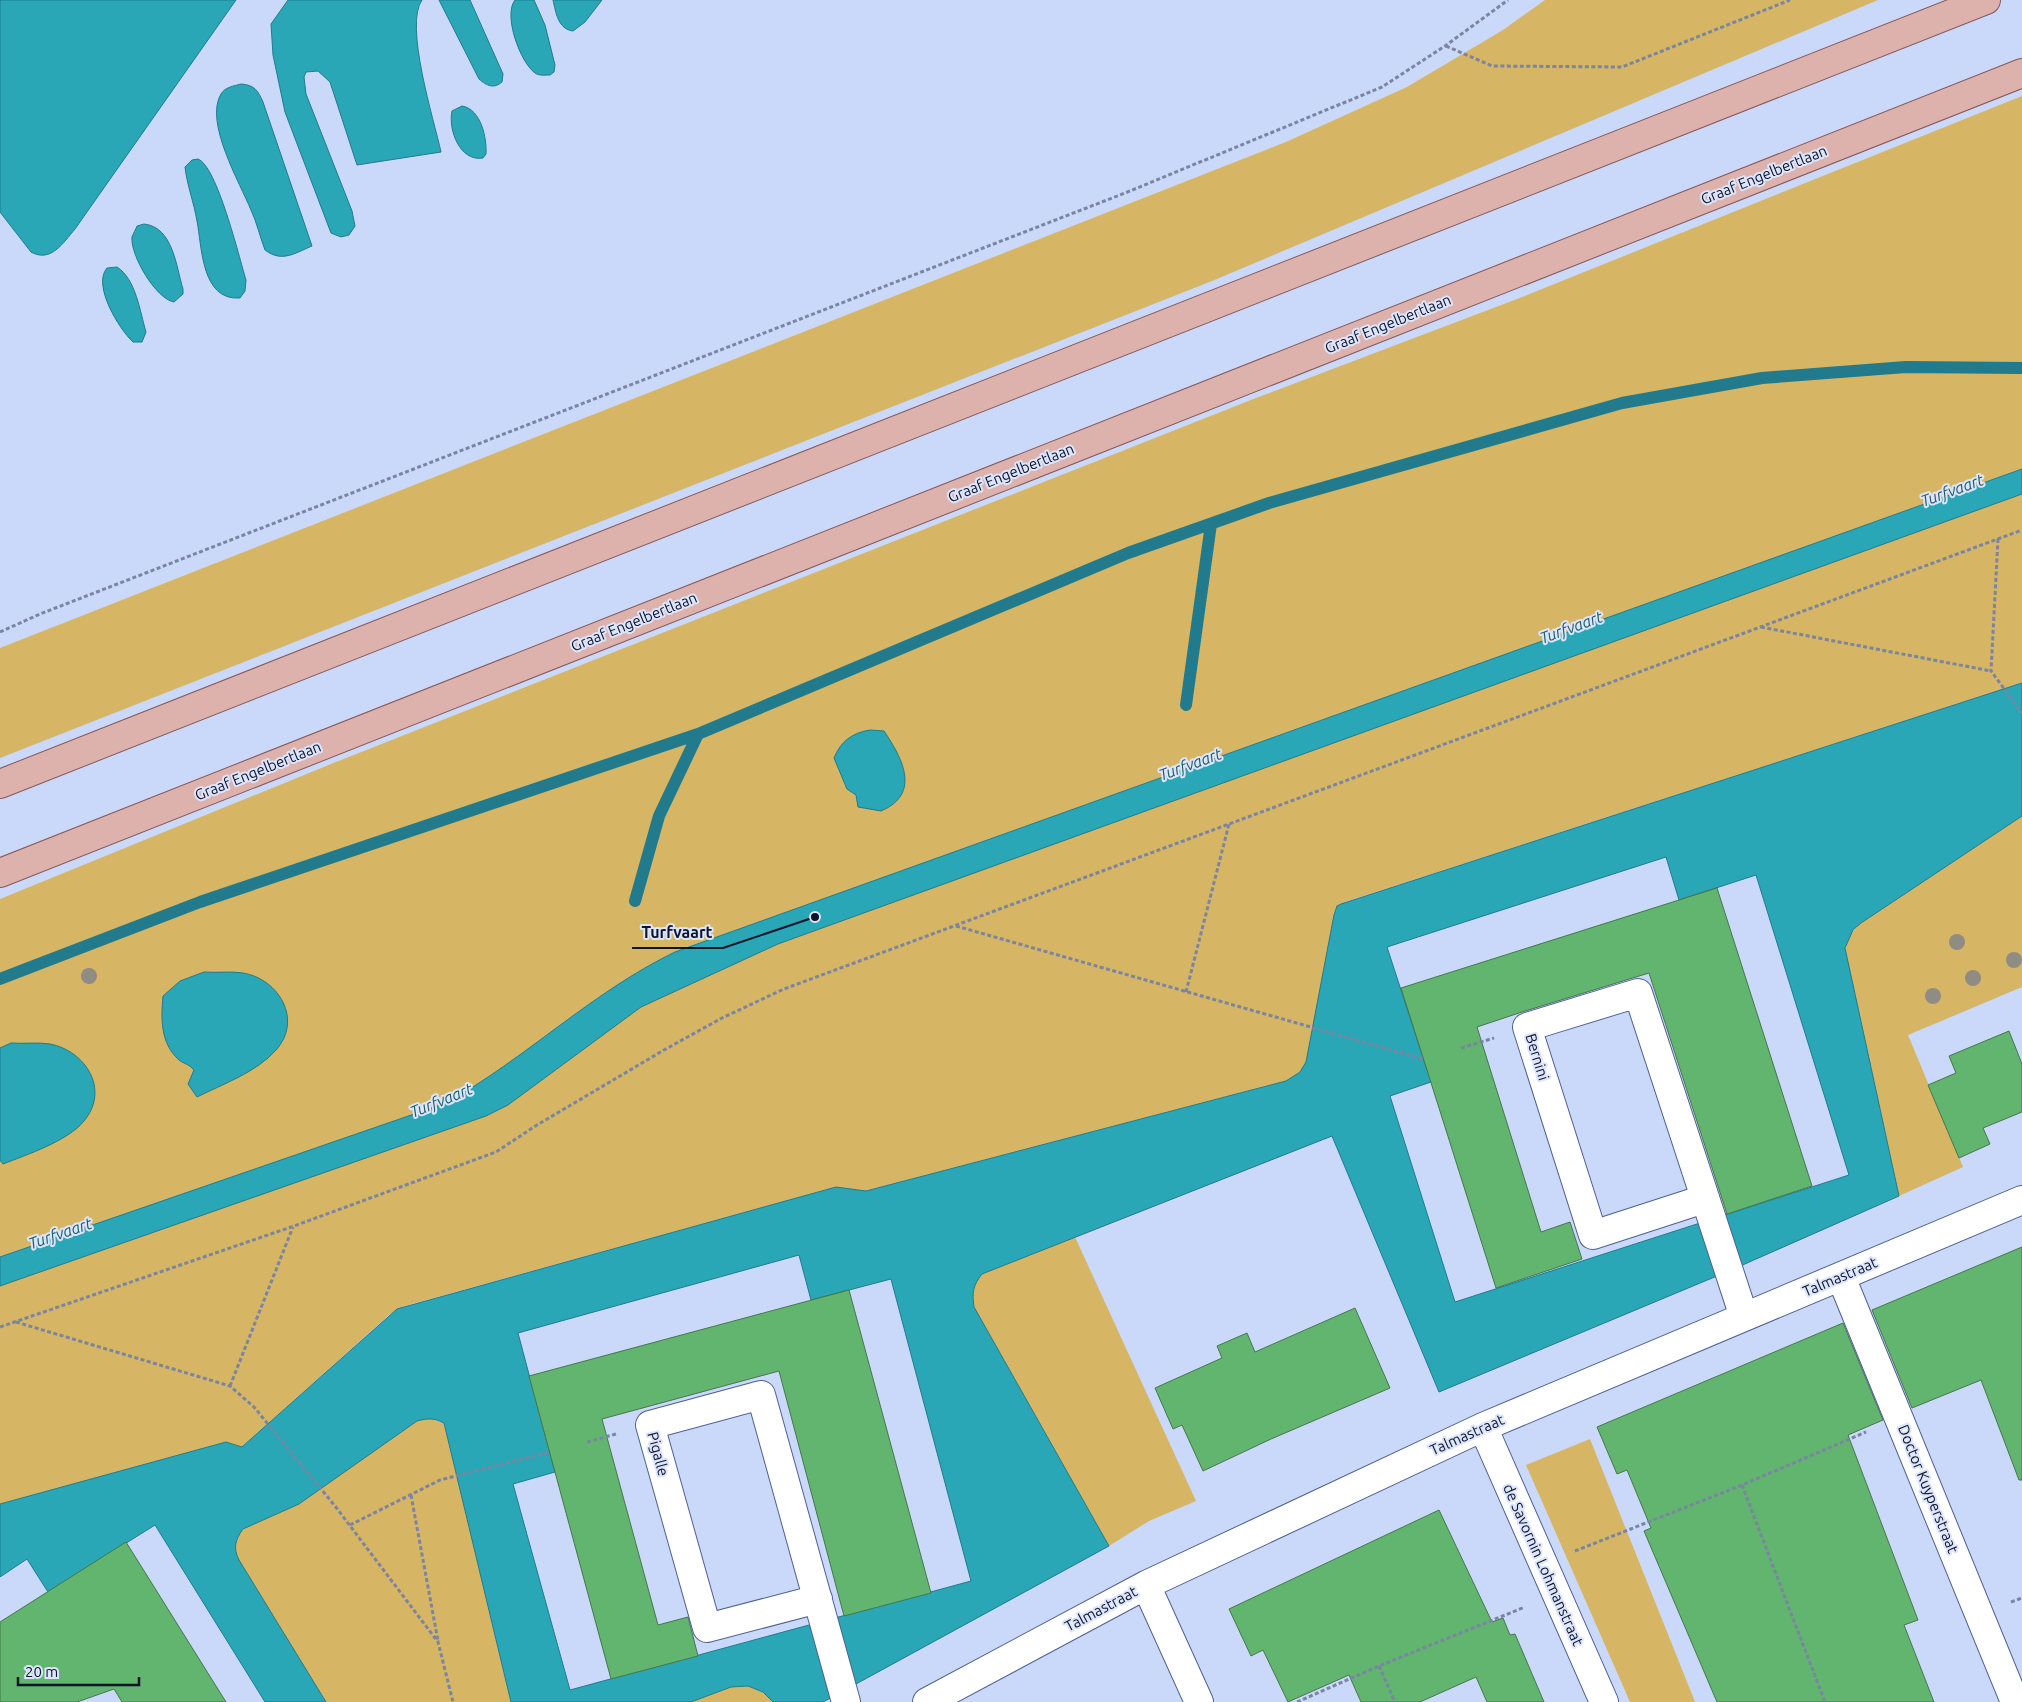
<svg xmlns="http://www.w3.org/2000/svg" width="2022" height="1702" font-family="Ubuntu,sans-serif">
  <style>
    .green { fill: #d6b565 }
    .water { fill: #29a7b6; stroke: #217b8c; fill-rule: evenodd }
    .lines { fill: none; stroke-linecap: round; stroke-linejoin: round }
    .stream { stroke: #217b8c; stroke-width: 12 }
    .building { fill: #61b56e; stroke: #47764d }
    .minor-casing { stroke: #4e6091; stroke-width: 30 }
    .major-casing { stroke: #86595a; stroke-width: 30 }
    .path { stroke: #7a85a1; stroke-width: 3; stroke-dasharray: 4 2.5; stroke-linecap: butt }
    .minor { stroke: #fff; stroke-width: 28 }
    .major { stroke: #ddb1ac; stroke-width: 28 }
    .tree { fill: #8f8c83 }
    .labels { text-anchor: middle; stroke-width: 4; stroke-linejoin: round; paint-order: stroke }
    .street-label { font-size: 15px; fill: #0e1529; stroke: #dce5fc }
    .water-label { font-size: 16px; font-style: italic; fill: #1b5c64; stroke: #dce5fc }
    .leader { fill: none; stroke: #0e1529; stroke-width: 2 }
    .callout-dot { fill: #0e1529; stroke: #dce5fc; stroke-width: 2 }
    .callout-label { font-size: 16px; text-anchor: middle; font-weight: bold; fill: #0e1529; stroke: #dce5fc; stroke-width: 4; stroke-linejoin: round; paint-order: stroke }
  </style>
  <rect width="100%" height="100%" fill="#cad8fa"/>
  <path class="green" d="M 1545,0 L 1878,0 L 1212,281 L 0,758 L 0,648 L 1286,142 L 1407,87 L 1503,30 Z
    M 2022,96 L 2022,469 L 675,952 C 592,992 525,1059 446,1103 L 0,1257 L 0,899 L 336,762 L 1256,398 L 1517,299 Z
    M 2022,494 L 2022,683 L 1345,902 L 1306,1062 L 1300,1072 L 1286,1081 L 866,1191 L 836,1187 L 405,1306 L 390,1314 L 242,1447 L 226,1442 L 0,1504 L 0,1286 L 486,1116 L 508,1105 L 641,1007 L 778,944 Z
    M 2022,816 L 2022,987 L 1908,1035 L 1963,1167 L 1899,1196 L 1845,958 L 1847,938 L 1861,923 Z
    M 1075,1237 L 1196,1501 L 1149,1521 L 1109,1546 L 974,1307 C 972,1293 973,1285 982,1274 Z
    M 427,1418 L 444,1423 L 511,1702 L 326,1702 L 239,1561 C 233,1548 235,1540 243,1529 L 299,1504 L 417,1421 Z
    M 1590,1439 L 1695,1702 L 1630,1702 L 1526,1465 Z
    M 748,1686 L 763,1692 L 773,1702 L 691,1702 L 731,1687 Z"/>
  <path class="water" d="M 0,0 L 236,0 L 75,229 C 63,243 51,263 31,252 L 0,212 Z
    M 288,0 L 422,0 C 404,25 434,120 441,152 L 357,165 L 330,82 L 318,71 L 306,72 L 304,77 L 306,94 L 352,211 L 355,226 L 349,235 L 341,237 L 331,233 L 285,112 L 273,55 L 271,24 Z
    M 439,0 L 470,0 L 503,74 L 502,82 C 494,89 487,86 479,79 Z
    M 515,0 L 534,0 L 545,25 L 555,65 L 554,72 L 550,75 C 545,75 539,76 535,73 C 520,62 503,15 515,0 Z
    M 553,0 L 602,0 L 585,22 L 573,31 C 558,29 556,13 553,0 Z
    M 241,84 C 255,85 258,91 263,102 L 312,246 C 295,253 282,263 265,250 C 260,237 257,223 251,210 C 240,183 204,122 221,94 C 225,87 234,86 241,84 Z
    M 462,106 C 481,109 487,138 486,154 L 483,158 C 460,162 448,130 452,111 Z
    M 198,159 C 217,166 239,257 246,280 L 245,291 L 240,298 C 201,301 202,246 197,221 C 194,203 187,185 185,167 L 192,160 Z
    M 144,224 C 173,227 176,266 183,289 L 183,294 L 174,302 C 156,299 130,255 132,237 C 133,234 136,229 137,226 Z
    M 117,267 C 136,279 140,312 146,332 L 142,342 L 133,342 C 119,329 92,285 107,268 Z
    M 2022,469 L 2022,494 L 778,944 L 641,1007 L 508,1105 L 486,1116 L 0,1286 L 0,1257 L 446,1103 C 525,1059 592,992 675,952 Z
    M 2022,683 L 2022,816 L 1861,923 L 1853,930 L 1845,948 L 1899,1196 L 1729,1271 L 1439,1392 L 1332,1136 L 982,1274 C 973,1285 972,1293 974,1307 L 1109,1546 L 823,1702 L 773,1702 L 763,1692 L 748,1686 L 731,1687 L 691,1702 L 511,1702 L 444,1423 C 434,1418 428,1418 417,1421 L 299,1504 L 243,1529 C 235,1540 233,1548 239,1560 L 326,1702 L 265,1702 L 155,1525 L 48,1592 L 27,1559 L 0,1577 L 0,1504 L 226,1442 L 242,1447 L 397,1309 L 836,1187 L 866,1191 L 1286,1081 L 1300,1072 L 1306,1062 L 1334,915 L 1337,906 L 1341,904 ZM 1666,857 L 1679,900 L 1756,875 L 1849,1175 L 1455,1302 L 1390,1096 L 1431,1082 L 1387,947 ZM 799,1255 L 811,1300 L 891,1279 L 971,1581 L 570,1690 L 513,1484 L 555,1472 L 518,1333 Z
    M 870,730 L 884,731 C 903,759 921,794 881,811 L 858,807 L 856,795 L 847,789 L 834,758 C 841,741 852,733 870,730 Z
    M 204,972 C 217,973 231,971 243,973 C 279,979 303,1020 276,1050 C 257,1072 223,1084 197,1097 L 188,1084 L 194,1070 C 189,1064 184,1064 179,1060 C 160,1043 161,1018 163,996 L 180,981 Z
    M 11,1043 C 23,1044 38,1042 50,1044 C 86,1051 110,1090 84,1121 C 68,1141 26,1155 3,1164 L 0,1160 L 0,1048 Z"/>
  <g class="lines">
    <path class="stream" d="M 1186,705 L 1211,524
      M 635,901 L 659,816 L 698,734
      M 0,979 L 200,902 L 698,734 L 1128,553 L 1269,503 L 1622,403 L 1762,378 L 1906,367 L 2022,368"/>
  </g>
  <path class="building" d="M 1717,888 L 1812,1186 L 1727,1214 L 1649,973 L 1522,1012 L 1477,1027 L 1541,1232 L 1570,1222 L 1582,1259 L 1496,1288 L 1401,988 Z
    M 2009,1031 L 2022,1064 L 2022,1112 L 1983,1128 L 1990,1144 L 1959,1158 L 1928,1085 L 1956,1073 L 1949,1056 Z
    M 2022,1247 L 2022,1480 L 2019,1480 L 1981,1380 L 1912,1408 L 1872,1310 Z
    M 849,1290 L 931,1593 L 844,1616 L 779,1371 L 602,1419 L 658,1625 L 688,1617 L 698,1656 L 611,1679 L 529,1376 Z
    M 1355,1308 L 1390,1388 L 1271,1439 L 1203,1471 L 1182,1425 L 1173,1429 L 1155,1388 L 1222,1358 L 1217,1346 L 1247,1333 L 1255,1352 Z
    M 1843,1323 L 1883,1420 L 1848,1435 L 1918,1620 L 1904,1625 L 1934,1702 L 1717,1702 L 1644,1531 L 1651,1528 L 1627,1470 L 1617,1474 L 1597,1427 Z
    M 1439,1510 L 1492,1622 L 1503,1618 L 1510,1635 L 1515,1634 L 1544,1702 L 1487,1702 L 1476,1677 L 1420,1702 L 1361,1702 L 1349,1675 L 1288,1702 L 1263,1650 L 1251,1656 L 1229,1609 Z
    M 126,1542 L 226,1702 L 122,1702 L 114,1689 L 77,1702 L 0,1702 L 0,1622 Z"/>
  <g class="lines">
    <defs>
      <path id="minor" d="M 1704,1199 L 1593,1235 L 1527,1027 L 1638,993 L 1744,1317
        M 1841,1277 L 2015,1702
        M 1483,1427 L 1604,1702
        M 1146,1585 L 1199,1702
        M 818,1599 L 707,1628 L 650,1425 L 761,1395 L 846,1702
        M 927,1702 L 1146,1585 L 1483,1427 L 2022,1200"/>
      <path id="major" d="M 0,784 L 1986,0
        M 0,873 L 2022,73"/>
    </defs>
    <use href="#minor" class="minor-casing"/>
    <use href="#major" class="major-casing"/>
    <path class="path" d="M 1446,46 L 1492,66 L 1622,67 L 1790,0
      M 1998,539 L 1991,671 L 2022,713
      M 1761,627 L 1991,671
      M 0,632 L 40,614 L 1125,193 L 1382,87 L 1445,46 L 1508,0
      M 956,926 L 1423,1059
      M 1186,992 L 1229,824
      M 1461,1048 L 1494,1038
      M 16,1322 L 230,1386 L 254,1407 L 335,1506 L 438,1642 L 453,1702
      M 0,1327 L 294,1226 L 496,1152 L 537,1125 L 664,1050 L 722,1018 L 784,989 L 2022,530
      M 230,1386 L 293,1227
      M 587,1442 L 616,1434
      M 1742,1485 L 1825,1702
      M 411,1495 L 438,1641
      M 350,1525 L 440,1480 L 550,1452
      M 1575,1551 L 1742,1485 L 1866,1432
      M 2011,1602 L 2022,1598
      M 1379,1666 L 1395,1702
      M 1297,1702 L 1379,1666 L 1525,1607"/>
    <use href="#minor" class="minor"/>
    <use href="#major" class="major"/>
  </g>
  <g class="tree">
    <circle cx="1957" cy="942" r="8"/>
    <circle cx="2014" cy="960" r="8"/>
    <circle cx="89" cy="976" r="8"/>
    <circle cx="1973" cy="978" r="8"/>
    <circle cx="1933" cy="996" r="8"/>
  </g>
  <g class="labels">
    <g class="street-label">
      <text transform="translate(1764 175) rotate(-22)" y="5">Graaf Engelbertlaan</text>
      <text transform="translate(1388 324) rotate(-22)" y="5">Graaf Engelbertlaan</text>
      <text transform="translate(1011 473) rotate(-22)" y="5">Graaf Engelbertlaan</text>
      <text transform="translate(634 622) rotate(-22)" y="5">Graaf Engelbertlaan</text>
      <text transform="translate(258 771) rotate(-22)" y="5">Graaf Engelbertlaan</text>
      <text transform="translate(1537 1057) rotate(73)" y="5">Bernini</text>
      <text transform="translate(1840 1277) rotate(-23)" y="5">Talmastraat</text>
      <text transform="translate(1467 1435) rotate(-24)" y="5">Talmastraat</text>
      <text transform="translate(658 1454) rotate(75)" y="5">Pigalle</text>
      <text transform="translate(1928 1489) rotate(68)" y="5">Doctor Kuyperstraat</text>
      <text transform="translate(1543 1565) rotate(66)" y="5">de Savornin Lohmanstraat</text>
      <text transform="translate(1101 1609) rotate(-28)" y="5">Talmastraat</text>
    </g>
    <g class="water-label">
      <text transform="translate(1952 490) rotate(-20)" y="6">Turfvaart</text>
      <text transform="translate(1571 627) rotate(-20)" y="6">Turfvaart</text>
      <text transform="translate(1190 764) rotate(-20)" y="6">Turfvaart</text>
      <text transform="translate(441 1100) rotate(-22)" y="6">Turfvaart</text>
      <text transform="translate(60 1233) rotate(-19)" y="6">Turfvaart</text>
    </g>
  </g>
  <path class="leader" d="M815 917L723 948H632"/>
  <circle class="callout-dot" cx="815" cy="917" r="5"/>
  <g class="callout-label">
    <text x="677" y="938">Turfvaart</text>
  </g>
  <path d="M18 1677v8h121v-8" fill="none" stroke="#0e1529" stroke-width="2.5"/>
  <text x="25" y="1677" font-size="15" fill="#0e1529" stroke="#dce5fc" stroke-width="4" paint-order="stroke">20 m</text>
</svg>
